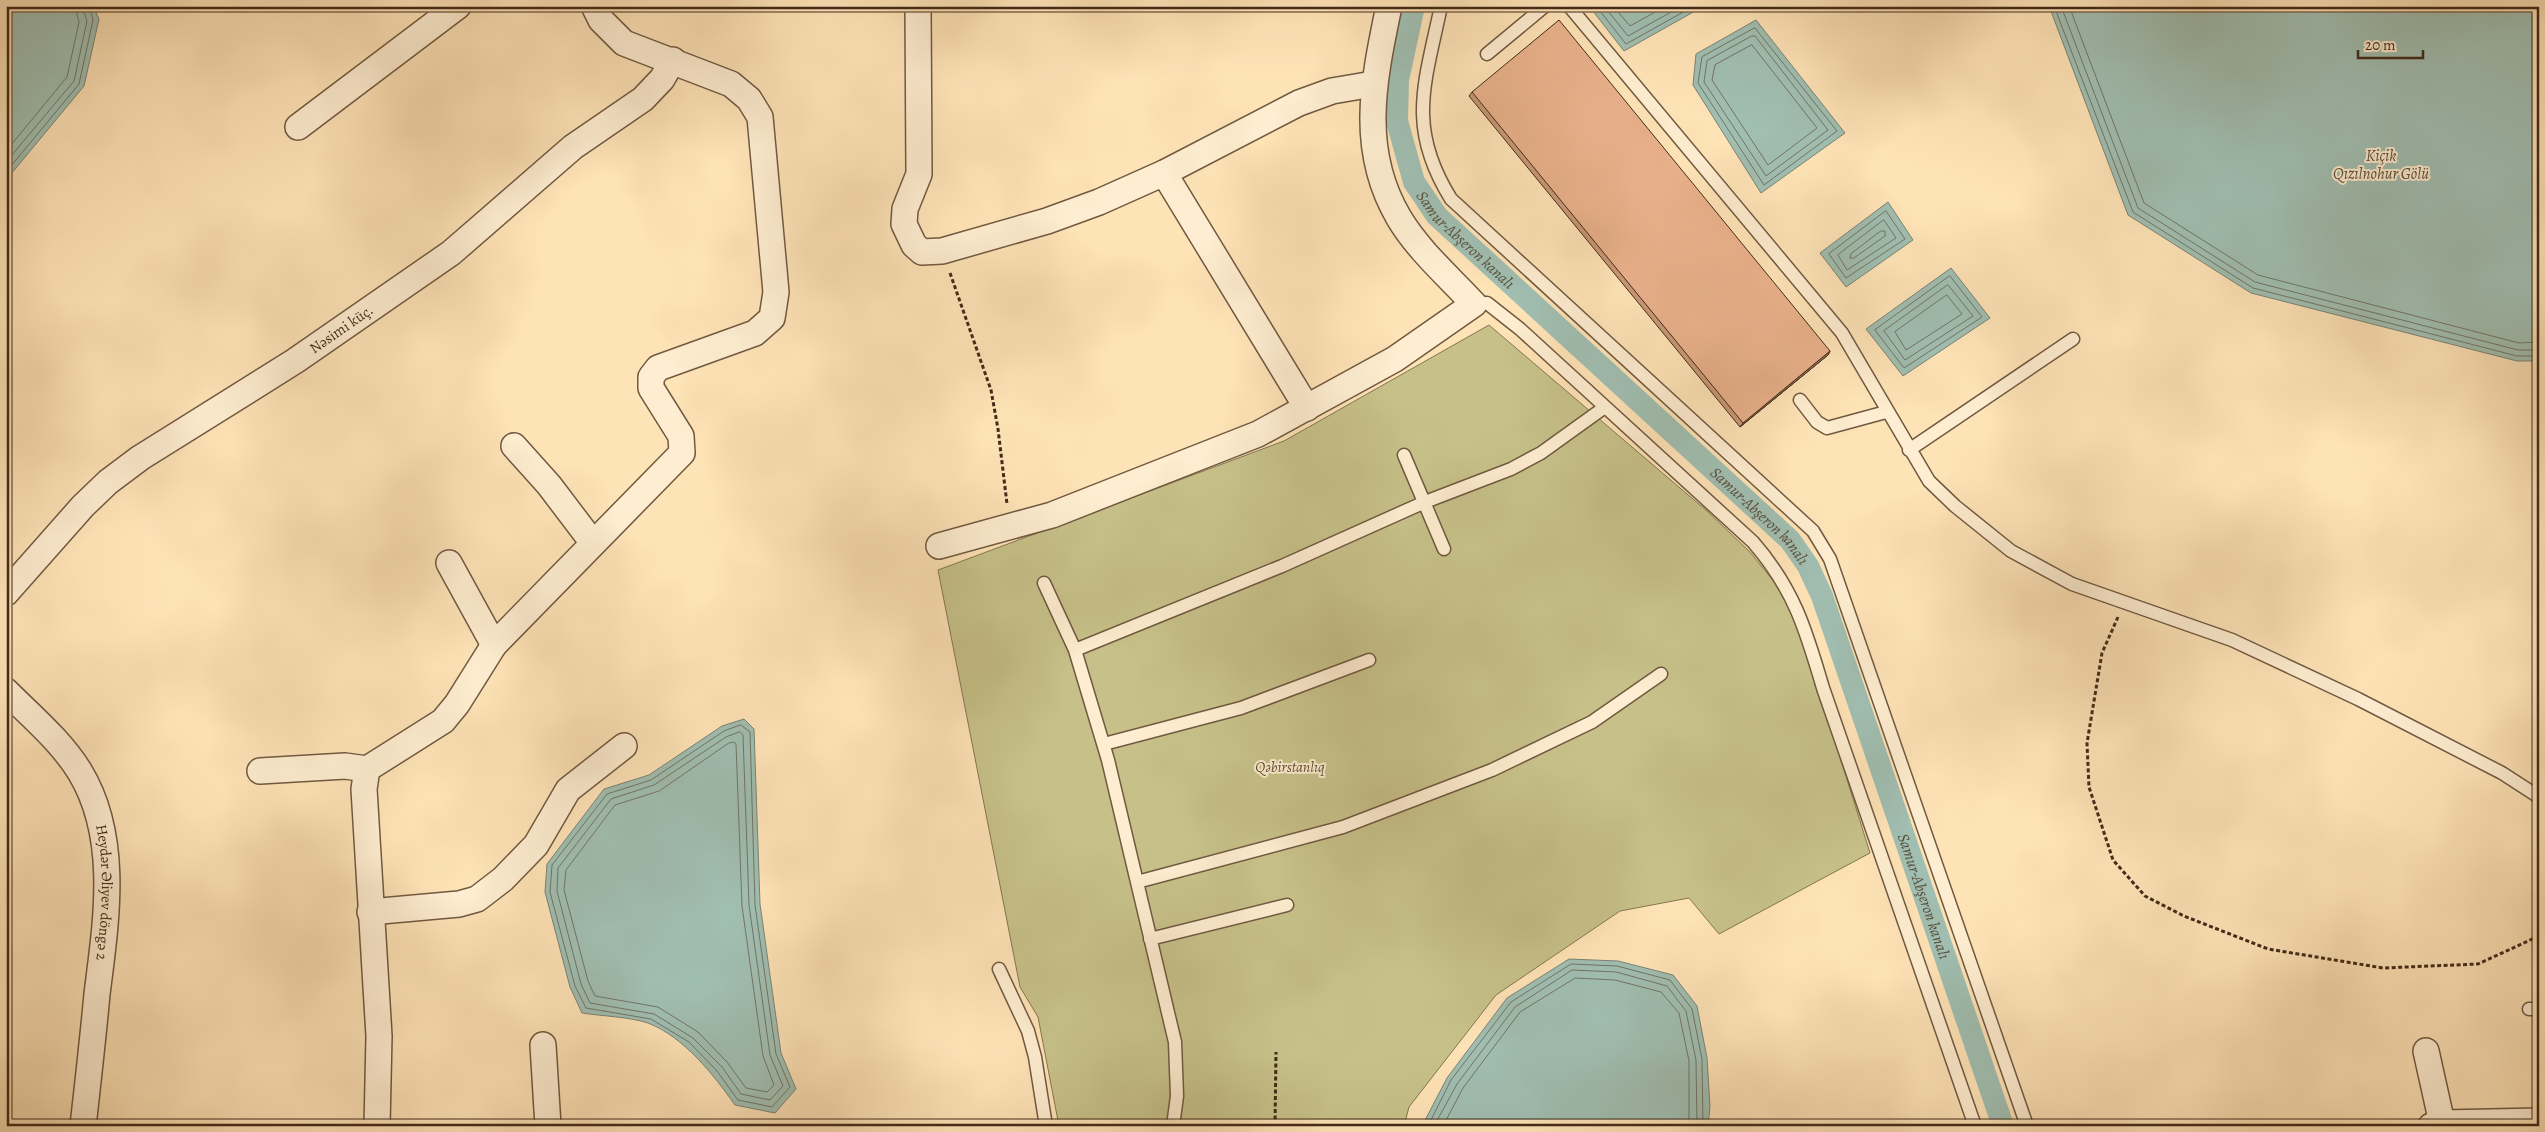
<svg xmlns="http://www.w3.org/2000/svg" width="2545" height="1132" font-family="Alegreya,serif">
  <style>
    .green { fill: #c7c189; stroke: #847651 }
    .water { fill: #a0beb1; stroke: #7a8374 }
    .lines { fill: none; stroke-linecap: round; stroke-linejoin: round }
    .shore { stroke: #717465; stroke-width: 1 }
    .canal { stroke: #a0beb1; stroke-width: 22 }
    .service-casing { stroke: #715940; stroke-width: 15 }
    .minor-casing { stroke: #715940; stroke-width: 28 }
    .path { stroke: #422b19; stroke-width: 3; stroke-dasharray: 4 2.5; stroke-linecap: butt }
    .service { stroke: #feedd0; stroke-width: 12 }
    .minor { stroke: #feedd0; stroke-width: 25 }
    .wall { fill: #c89777; stroke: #422b19 }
    .shaded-wall { fill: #a27b61; stroke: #422b19 }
    .building { fill: #e8b08a; stroke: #422b19 }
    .labels { text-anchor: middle; stroke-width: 4; stroke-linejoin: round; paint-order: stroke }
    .street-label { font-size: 15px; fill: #422b19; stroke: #feedd0 }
    .park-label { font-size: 15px; font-style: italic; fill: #635035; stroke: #feedd0 }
    .water-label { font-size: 16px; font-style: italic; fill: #5a503f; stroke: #feedd0 }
  </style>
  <rect width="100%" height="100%" fill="#fee3b7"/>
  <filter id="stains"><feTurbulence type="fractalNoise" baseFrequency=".004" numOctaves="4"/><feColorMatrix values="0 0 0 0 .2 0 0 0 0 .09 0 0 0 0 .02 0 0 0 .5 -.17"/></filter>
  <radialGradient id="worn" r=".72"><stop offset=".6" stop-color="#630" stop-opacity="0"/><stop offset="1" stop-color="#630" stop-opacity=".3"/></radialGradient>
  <path class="green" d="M 1489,325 L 1707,511 L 1750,552 L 1779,588 L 1803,638 L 1870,853 L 1719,934 L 1689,898 L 1620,911 L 1496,995 L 1409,1107 L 1404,1126 L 1059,1126 L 1038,1017 L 1020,987 L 938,570 L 1284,441 Z"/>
  <path class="water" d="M 6,6 L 93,6 L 99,19 L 84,86 L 6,180 Z
    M 1589,6 L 1704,6 L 1624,51 Z
    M 2049,6 L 2539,6 L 2539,361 L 2517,361 L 2251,293 L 2128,215 Z
    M 1756,20 L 1845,133 L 1761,193 L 1693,85 L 1696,54 Z
    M 1888,202 L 1913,240 L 1846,287 L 1820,253 Z
    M 1951,268 L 1990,318 L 1903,376 L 1866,329 Z
    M 744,719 L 754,729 L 760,904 L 781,1053 L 796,1089 L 775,1113 L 735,1105 C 713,1074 684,1037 648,1023 C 630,1017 601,1016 582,1013 L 570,987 L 545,892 L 547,864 L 604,789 L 649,775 L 722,726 Z
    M 1569,959 L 1618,961 L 1673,975 L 1697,1006 L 1707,1058 L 1710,1106 L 1708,1126 L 1422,1126 L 1447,1078 L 1507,998 Z"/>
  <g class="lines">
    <path class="shore" d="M 1596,6 L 1626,44 L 1694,6
      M 1604,6 L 1628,36 L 1682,6
      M 1613,6 L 1630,26 L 1666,6
      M 2054,6 L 2133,212 L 2253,288 L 2517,356 L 2539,356
      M 2061,6 L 2138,208 L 2255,282 L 2518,350 L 2539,350
      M 2069,6 L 2144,203 L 2258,275 L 2519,343 L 2539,342
      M 1755,28 L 1837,131 L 1764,185 L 1698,83 L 1702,57 Z
      M 1752,36 L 1755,36 L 1828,130 L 1766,176 L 1704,82 L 1707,61 Z
      M 1752,45 L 1817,128 L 1768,165 L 1712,80 L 1715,65 Z
      M 6,151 L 67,77 L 79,22 L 75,6
      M 6,162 L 74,81 L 87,21 L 82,6
      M 6,172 L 79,84 L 93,20 L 89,6
      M 1886,211 L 1905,239 L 1846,278 L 1829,254 Z
      M 1884,220 L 1896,238 L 1847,270 L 1838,255 Z
      M 1881,231 L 1885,231 L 1885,236 L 1854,258 L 1850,258 L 1851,254 Z
      M 1950,276 L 1982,317 L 1904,368 L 1875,330 Z
      M 1948,285 L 1973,316 L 1905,360 L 1884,331 Z
      M 1947,295 L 1962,314 L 1906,350 L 1895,332 Z
      M 741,725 L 750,732 L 755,905 L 776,1054 L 790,1087 L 772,1107 L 738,1100 L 717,1071 L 689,1042 L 651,1019 L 586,1008 L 575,986 L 550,892 L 552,865 L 607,794 L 651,780 L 724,731 Z
      M 740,732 L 743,735 L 749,905 L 770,1055 L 783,1086 L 770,1100 L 741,1094 L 722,1067 L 693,1038 L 654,1014 L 590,1003 L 581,984 L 557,891 L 558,868 L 611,799 L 654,785 L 726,737 Z
      M 729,743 L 734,742 L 736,744 L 742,906 L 763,1056 L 774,1085 L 767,1092 L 746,1088 L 727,1062 L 698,1032 L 658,1007 L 595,996 L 588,981 L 564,890 L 566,870 L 615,805 L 659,791 Z
      M 1428,1126 L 1451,1080 L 1511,1002 L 1571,964 L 1617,966 L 1670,980 L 1692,1009 L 1702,1059 L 1703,1126
      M 1434,1126 L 1457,1084 L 1515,1007 L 1572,970 L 1616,972 L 1667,986 L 1686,1011 L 1696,1060 L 1697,1126
      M 1443,1126 L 1463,1088 L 1520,1012 L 1575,978 L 1615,980 L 1661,992 L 1679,1013 L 1689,1061 L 1689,1126"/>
    <path class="canal" id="s1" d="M 1414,6 L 1398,80 L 1397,121 L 1414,182 L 1437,216 L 1790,540 L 1808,566 L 1822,596 L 2003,1126"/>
    <defs>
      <path id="service" d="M 1441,6 C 1425,83 1406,127 1451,199 L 1813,531 L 1830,559 L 2027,1126
        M 1569,6 L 1842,333 L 1929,481 L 1955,506 L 2011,551 L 2072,584 L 2232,640 L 2358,699 L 2502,773 L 2539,797
        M 1487,54 L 1545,6
        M 1474,304 L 1487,303 L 1520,329 L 1753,542 C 1794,589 1806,630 1823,688 L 1975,1126
        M 1800,400 L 1817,422 L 1827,428 L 1886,412
        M 1909,450 L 2073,339
        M 1404,455 L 1444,549
        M 1044,583 L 1075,650 L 1108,760 L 1175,1042 L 1177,1096 L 1173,1126
        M 1075,650 L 1282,566 L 1425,502 L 1511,469 L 1541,453 L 1605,407
        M 1104,744 L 1241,708 L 1369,660
        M 1137,882 L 1343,827 L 1492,770 L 1592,722 L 1661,674
        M 1150,939 L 1287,905
        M 999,969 L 1028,1031 L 1035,1057 L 1046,1126
        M 2529,1009 L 2539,1009"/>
      <g id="minor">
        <path d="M 918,6 L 919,174 L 905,209 L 904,224 L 914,245 L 922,252 L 942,251 L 1047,221 L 1099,202 L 1164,173 L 1299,103 L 1332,91 L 1373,84"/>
        <path d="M 298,127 L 458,6"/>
        <path d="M 1164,173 L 1307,408"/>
        <path d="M 514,446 L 549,485 L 593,543"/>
        <path d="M 939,546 L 1052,515 L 1258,434 L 1395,359 L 1474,304 C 1449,277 1418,250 1399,218 C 1358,149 1374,79 1389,6"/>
        <path d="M 449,563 L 494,645"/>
        <path id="s2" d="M 6,593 L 83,506 L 108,482 L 140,458 L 295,361 L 451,253 L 573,147 L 643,99 L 662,79 L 673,60"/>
        <path id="s3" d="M 6,691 C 31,716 61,741 80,772 C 120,838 106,922 97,994 C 93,1038 88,1082 83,1126"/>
        <path d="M 260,771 L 345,766 L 367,769"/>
        <path d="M 370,912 L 459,904 L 477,899 L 503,879 L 536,845 L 568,790 L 624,746"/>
        <path d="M 543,1045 L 548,1126"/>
        <path d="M 2426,1051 L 2442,1123"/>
        <path d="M 377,1126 L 379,1036 L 364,789 L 367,769 L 443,721 L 457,704 L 494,645 L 682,453 L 681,436 L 651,388 L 651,377 L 658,368 L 755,333 L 772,318 L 776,292 L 760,117 L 749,99 L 731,84 L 624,43 L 601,20 L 594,6"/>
        <path d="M 2431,1126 L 2442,1123 L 2539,1121"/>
      </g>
    </defs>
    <use href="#service" class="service-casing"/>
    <use href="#minor" class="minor-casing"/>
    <path class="path" d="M 950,273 L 991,390 L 998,429 L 1007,504
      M 2118,617 L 2102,653 L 2087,743 L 2089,787 L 2113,860 L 2145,896 L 2184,916 L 2268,949 L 2383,968 L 2478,964 L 2539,936
      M 1275,1126 L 1276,1052"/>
    <use href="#service" class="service"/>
    <use href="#minor" class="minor"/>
  </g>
  <path class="wall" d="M 1472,92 L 1830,351 L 1828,355 L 1740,427 L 1469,96 Z"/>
  <path class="shaded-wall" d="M 1830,351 L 1828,355 L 1740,427 L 1743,423 Z"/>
  <path class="building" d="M 1559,20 L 1830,351 L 1743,423 L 1472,92 Z"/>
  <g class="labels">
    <g class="street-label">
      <text dy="5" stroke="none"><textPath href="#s2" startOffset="430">Nəsimi küç.</textPath></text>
      <text dy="5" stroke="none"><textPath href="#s3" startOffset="235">Heydər Əliyev döngə 2</textPath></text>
    </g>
    <g class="park-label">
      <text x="1290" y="772">Qəbirstanlıq</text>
    </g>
    <g class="water-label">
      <text x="2381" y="161">Kiçik<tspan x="2381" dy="18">Qızılnohur Gölü</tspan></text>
      <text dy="6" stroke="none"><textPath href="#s1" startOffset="258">Samur-Abşeron kanalı</textPath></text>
      <text dy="6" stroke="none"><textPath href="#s1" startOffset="662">Samur-Abşeron kanalı</textPath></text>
      <text dy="6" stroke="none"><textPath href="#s1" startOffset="1082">Samur-Abşeron kanalı</textPath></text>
    </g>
  </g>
  <rect width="2545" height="1132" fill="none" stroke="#fee3b7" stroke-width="25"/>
  <rect x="8" y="8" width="2530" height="1117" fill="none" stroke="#422b19" stroke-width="2.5"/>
  <rect x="12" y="12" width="2520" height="1107" fill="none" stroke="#422b19"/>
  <path d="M2358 50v8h65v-8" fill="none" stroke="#422b19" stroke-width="2.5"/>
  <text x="2365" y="50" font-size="15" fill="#422b19" stroke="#feedd0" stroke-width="4" paint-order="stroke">20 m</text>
  <rect width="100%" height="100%" filter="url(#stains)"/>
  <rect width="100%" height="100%" fill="url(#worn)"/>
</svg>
